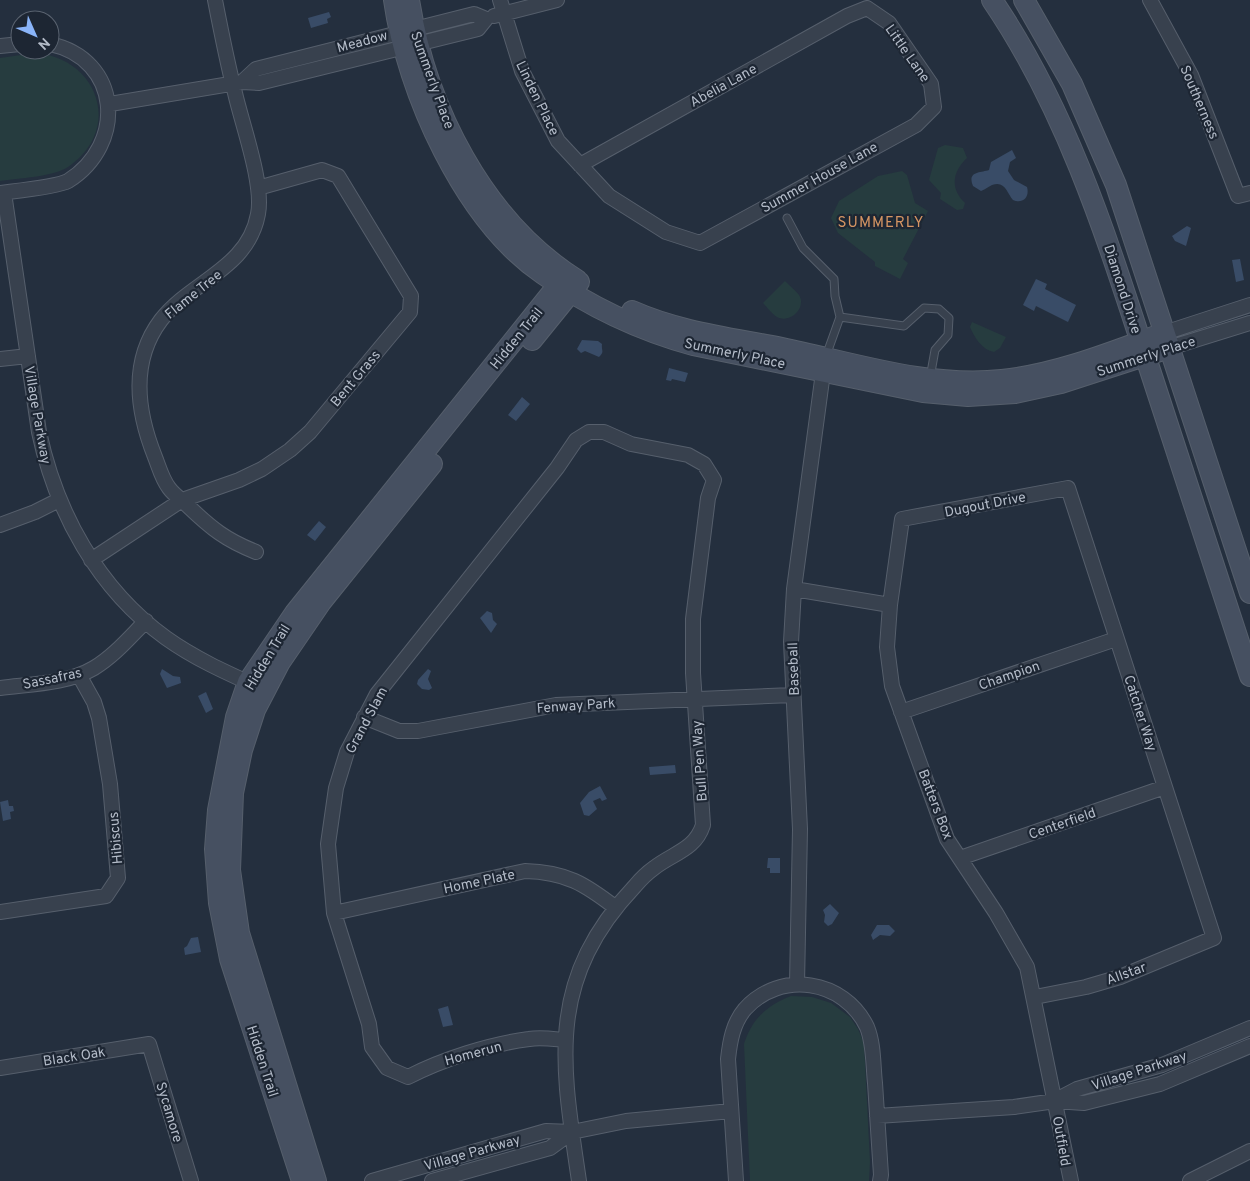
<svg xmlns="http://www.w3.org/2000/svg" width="1250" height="1181" font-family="Overpass,sans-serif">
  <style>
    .green { fill: #263c3f }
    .water { fill: #394c67 }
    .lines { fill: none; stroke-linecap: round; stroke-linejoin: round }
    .lane-casing { stroke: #565f6c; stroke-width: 9 }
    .street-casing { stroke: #565f6c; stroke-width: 16 }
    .secondary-casing { stroke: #565f6c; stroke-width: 22 }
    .lane { stroke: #38414e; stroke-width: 7 }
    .street { stroke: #38414e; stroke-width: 14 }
    .secondary { stroke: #465061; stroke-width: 20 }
    .labels { text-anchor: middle; stroke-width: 4.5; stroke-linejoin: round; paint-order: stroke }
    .street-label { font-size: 14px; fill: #b4bcc9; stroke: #1d2633 }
    .neighbourhood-label { font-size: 15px; letter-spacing: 1px; fill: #d59563; stroke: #1d2633 }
  </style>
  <rect width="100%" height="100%" fill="#242f3e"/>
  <path class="green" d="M 35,53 C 99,58 123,130 68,167 C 53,177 18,178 0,181 L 0,58 Z
    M 945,145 L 963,148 L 967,158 C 952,172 950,189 965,203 L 963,209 L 957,210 L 940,199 L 941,193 L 929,180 L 938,148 Z
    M 902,171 L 907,175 L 915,203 L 928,211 L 903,259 L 908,263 L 900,279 L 875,266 L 875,262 L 838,233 L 831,218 L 839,201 L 878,176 Z
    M 785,281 C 789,285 795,290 799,295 C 807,308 790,324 777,317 C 772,314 767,307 763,303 Z
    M 972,322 L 1006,337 L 1000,348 L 994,352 C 982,350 974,337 970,327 Z
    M 791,996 L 812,997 L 831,1003 L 850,1017 L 858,1029 L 864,1043 L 870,1162 L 869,1181 L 750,1181 L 744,1044 C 752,1019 766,1006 791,996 Z"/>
  <path class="water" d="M 329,12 L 331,17 L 327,19 L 328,23 L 311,28 L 308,18 Z
    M 1012,150 L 1016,158 L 1010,162 L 1008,171 L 1014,180 L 1027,187 C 1030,198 1022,204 1013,200 C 1007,193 1005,180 992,185 C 988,187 986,189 981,191 L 973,186 C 967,171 980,173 989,170 L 991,162 Z
    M 1187,226 L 1191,228 L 1186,246 L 1175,241 L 1172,236 Z
    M 1240,259 L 1244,280 L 1236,282 L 1232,260 Z
    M 1036,279 L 1047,284 L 1045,289 L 1076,305 L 1068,322 L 1036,306 L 1034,311 L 1023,305 Z
    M 582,340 L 598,341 L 602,344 C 601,350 605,352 599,357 L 585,351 L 581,353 L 577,349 Z
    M 669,368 L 688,373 L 685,382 L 672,379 L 671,381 L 666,380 Z
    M 522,397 L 530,404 L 516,421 L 508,415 Z
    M 319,521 L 326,527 L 315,541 L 307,535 Z
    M 487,611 L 492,613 L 493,620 L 497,624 L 491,633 L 480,618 Z
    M 162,669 L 173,676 L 180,677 L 181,683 L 167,688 L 160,674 Z
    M 428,669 L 431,671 L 428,679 L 432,688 L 429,690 L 422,689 L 417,684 L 418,680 Z
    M 206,692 L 213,709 L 206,713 L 198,696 Z
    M 675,765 L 676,773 L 650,775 L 649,767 Z
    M 600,786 L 607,799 L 602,801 L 600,798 L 593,801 L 597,809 L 589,816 L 584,815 L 580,803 L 589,792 Z
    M 8,800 L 9,806 L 13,806 L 14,811 L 10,812 L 11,819 L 3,821 L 0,802 Z
    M 768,858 L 780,858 L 780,873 L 770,873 L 770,868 L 767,868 Z
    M 830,904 L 839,913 L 832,924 L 828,926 L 824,922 L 825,915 L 823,910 Z
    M 877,925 L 889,925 L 895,931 L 890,936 L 880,935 L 873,940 L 871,935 Z
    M 198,937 L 201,952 L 185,955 L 184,948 L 187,946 L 191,938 Z
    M 448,1006 L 453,1025 L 443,1027 L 438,1009 Z"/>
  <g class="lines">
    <defs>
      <path id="lane" d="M 787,218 L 803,248 L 834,279 L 835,296 L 840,317
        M 826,356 L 840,317 L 904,326 L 924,308 L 939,309 L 949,318 L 948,335 L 935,350 L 930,378"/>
      <path id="street" d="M 215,0 C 221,31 227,62 235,93 C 242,124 264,184 258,214 C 248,269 191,281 161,320 C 130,361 137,412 155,457 C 159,467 162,479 169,488 C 174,495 182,500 188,506 C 212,529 226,540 256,552
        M 500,0 L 522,71 L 558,141 L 609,196 L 666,232 L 700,243 L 916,125 L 934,107 L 931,84 L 889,23 L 867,8 L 847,16 L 580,165
        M 1150,0 L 1191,75 L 1238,196 L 1250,193
        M 494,16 L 557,0
        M 0,46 L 20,44
        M 110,104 L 242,82 L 259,83 L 478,29 L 486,19 L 474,14 L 256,69 L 242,82
        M 0,193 C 15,191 57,187 68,181 C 127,144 121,59 50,44
        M 4,193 L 39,432 C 56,512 98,589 166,638 C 194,658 225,672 256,686
        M 1164,333 L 1250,305
        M 1169,348 L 1250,323
        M 0,359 L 28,356
        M 0,525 L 35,512 L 59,500
        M 91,560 L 182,500 L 239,480 L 262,469 L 290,450 L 310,432 L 410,312 L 411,296 L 338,176 L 322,170 L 258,188
        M 794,589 L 890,605
        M 0,688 C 30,684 67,684 94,668 C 114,656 130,637 146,621
        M 901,712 L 1116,639
        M 364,717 L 399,731 L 418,731 L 556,705 L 793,695
        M 960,858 L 1165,787
        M 0,912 L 106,896 L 118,878 L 110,784 L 99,718 L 94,702 L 79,675
        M 334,913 L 525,871 C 566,872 585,884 616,908
        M 797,984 L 800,829 L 791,642 L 794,589 L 824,365
        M 1035,997 L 1086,987 L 1120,977 L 1214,938 L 1068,488 L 902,519 L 890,605 L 887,647 L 892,686 L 947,839 L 996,913 L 1027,967 L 1071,1181
        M 564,1040 C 553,1039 541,1037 529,1039 C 490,1044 443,1059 408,1077 L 387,1068 L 372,1047 L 369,1024 L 334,913 L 328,844 L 336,788 L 347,752 L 377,694 L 557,468 L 576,440 L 589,432 L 604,432 L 631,444 L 688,455 L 704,464 L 714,480 L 708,498 L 693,619 L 693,673 L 703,825 C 695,850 673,853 654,868 C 647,873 640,880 635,886 C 545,981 562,1064 579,1181
        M 0,1068 L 149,1044 L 191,1181
        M 1056,1100 L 1077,1089 L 1162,1065 L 1250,1028
        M 877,1116 L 1014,1107 L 1055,1101 L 1084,1103 L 1160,1084 L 1250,1046
        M 372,1181 L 546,1131 L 572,1132 L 626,1121 L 731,1111
        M 432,1181 L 550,1148 L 572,1132
        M 736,1181 L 728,1059 C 730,1041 733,1023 745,1009 C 780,970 844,979 867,1027 C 874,1044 873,1065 875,1083 C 877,1114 879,1145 881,1175 L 880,1181
        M 1190,1181 L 1250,1151"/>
      <path id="secondary" d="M 394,0 C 407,92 464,220 543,274 C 590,307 638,330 693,345 L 923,392 L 968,396 L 1015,393 L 1061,383 L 1169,348
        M 409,0 C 426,107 483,221 577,280
        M 992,0 C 1067,110 1107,238 1148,364 C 1182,468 1216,572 1250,676
        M 1024,0 L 1072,84 L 1116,185 L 1250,593
        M 632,311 C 679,332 732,338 782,348 C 854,363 928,388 1002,380 C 1058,374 1112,352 1164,333
        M 532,340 L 579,282
        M 302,1181 L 230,959 L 219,903 L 215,849 L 218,810 L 236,717 L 248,682 L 295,613 L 567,274
        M 316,1181 L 239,933 L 230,870 L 233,793 L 242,750 L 255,710 L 280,662 L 321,602 L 432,464"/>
    </defs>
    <use href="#lane" class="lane-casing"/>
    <use href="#street" class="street-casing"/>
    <use href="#secondary" class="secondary-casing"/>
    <use href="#lane" class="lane"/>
    <use href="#street" class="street"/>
    <use href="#secondary" class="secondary"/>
  </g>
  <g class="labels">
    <g class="street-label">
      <text transform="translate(362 41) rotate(-15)" y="5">Meadow</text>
      <text transform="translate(908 53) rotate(55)" y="5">Little Lane</text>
      <text transform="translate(433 80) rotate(70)" y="5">Summerly Place</text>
      <text transform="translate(723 85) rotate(-29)" y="5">Abelia Lane</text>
      <text transform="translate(538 98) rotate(64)" y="5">Linden Place</text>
      <text transform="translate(1200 102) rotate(67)" y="5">Southerness</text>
      <text transform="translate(819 177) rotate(-29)" y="5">Summer House Lane</text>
      <text transform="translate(1123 289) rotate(72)" y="5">Diamond Drive</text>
      <text transform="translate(193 294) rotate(-39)" y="5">Flame Tree</text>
      <text transform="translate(516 338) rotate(-51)" y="5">Hidden Trail</text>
      <text transform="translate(735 353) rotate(12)" y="5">Summerly Place</text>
      <text transform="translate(1146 356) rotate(-18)" y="5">Summerly Place</text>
      <text transform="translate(355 378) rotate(-50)" y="5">Bent Grass</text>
      <text transform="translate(38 415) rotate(80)" y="5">Village Parkway</text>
      <text transform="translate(985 504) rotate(-11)" y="5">Dugout Drive</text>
      <text transform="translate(267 657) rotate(-59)" y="5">Hidden Trail</text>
      <text transform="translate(793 669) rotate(-92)" y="5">Baseball</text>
      <text transform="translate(1009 675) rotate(-19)" y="5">Champion</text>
      <text transform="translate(52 678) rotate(-12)" y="5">Sassafras</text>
      <text transform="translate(576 705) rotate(-4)" y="5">Fenway Park</text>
      <text transform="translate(1141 713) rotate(72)" y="5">Catcher Way</text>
      <text transform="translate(366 720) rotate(-62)" y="5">Grand Slam</text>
      <text transform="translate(699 761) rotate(-94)" y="5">Bull Pen Way</text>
      <text transform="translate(936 804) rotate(69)" y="5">Batters Box</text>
      <text transform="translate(1062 823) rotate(-19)" y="5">Centerfield</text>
      <text transform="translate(115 838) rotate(-95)" y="5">Hibiscus</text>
      <text transform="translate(479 881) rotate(-12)" y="5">Home Plate</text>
      <text transform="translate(1126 973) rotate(-20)" y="5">Allstar</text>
      <text transform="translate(473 1053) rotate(-15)" y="5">Homerun</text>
      <text transform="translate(74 1056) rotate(-9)" y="5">Black Oak</text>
      <text transform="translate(263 1061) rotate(72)" y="5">Hidden Trail</text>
      <text transform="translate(1139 1070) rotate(-18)" y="5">Village Parkway</text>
      <text transform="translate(170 1112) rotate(73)" y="5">Sycamore</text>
      <text transform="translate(1062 1141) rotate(80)" y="5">Outfield</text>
      <text transform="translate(472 1152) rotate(-16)" y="5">Village Parkway</text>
    </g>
    <g class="neighbourhood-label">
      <text x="881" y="227">SUMMERLY</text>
    </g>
  </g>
  <g transform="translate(35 35) rotate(135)"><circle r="24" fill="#1d2633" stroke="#59626f"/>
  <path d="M0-4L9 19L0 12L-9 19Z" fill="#8ab4f8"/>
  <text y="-8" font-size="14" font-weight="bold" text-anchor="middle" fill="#b4bcc9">N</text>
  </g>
</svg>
